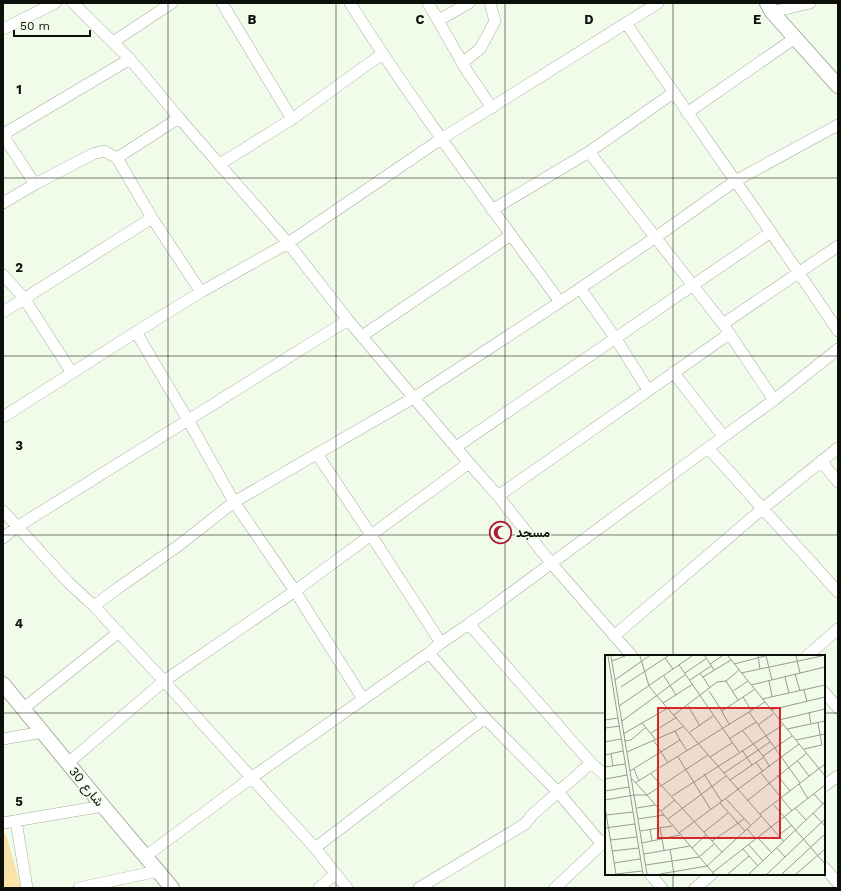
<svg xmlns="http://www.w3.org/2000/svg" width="841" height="891" font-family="'Work Sans',Vazirmatn,sans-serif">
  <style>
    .green { fill: #fbe2a9 }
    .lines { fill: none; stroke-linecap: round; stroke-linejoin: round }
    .minor-casing { stroke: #a4ae9e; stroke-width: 12 }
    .tertiary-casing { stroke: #a4ae9e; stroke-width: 16 }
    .minor { stroke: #fff; stroke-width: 11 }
    .tertiary { stroke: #fff; stroke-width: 14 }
    .grid { fill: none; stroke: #0c0f0a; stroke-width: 1; stroke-opacity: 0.55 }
    .labels { text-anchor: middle; stroke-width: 3.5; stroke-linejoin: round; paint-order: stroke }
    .poi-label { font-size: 13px; font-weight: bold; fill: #0c0f0a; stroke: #f1fbea; text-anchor: start }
    .street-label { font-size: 13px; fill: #0c0f0a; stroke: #f1fbea }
    .inset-road { fill: none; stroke: #959d90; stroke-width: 1 }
    .view { fill: #d62828; fill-opacity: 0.15; stroke: #d62828; stroke-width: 2 }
    .inset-edge { fill: none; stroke: #0c0f0a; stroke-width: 2 }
    .grid-label { font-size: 13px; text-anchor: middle; font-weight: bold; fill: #0c0f0a; stroke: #f1fbea; stroke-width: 3.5; stroke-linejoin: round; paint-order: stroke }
  </style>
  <rect width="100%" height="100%" fill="#f1fbea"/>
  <path class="green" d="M 3,834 L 6,834 L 21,888 L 3,888 Z"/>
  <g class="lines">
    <defs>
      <path id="minor" d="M 73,3 L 130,59 L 179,118 L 288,243 L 348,320 L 469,463 L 498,496 L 551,563 L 632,656
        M 222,3 L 292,119
        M 350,3 C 415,106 488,203 560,302
        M 428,3 L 467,71 L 492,108
        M 772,12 L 810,3
        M 435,14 L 439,20 L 469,3
        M 626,23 C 696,126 769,227 838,331
        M 3,29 L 55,3
        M 113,42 L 172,3
        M 462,63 L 480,49 L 495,21 L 490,3
        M 687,113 L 795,38
        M 589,152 L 723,324
        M 220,164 L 292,119 L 382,54
        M 35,184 L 6,140 L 6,135 L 7,132 L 130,59
        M 3,203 L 35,184 L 93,154 L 104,151 L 117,158
        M 492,210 L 589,152 L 673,93
        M 152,218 L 117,158 L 179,118
        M 3,275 L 24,298 L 72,373
        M 580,288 L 616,339 L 648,390
        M 3,312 L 152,218 L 201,292
        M 136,332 L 188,420 L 234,502 L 295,591 L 363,699
        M 362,336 L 511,235
        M 673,372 L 723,436
        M 774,400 L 723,324 L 838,246
        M 3,417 L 136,332 L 201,292 L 288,243 L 441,139 L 658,3
        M 456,447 L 771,232
        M 708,448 L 838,592
        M 317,454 L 371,535 L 441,643
        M 821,461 L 838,482
        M 498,496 L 729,334
        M 3,511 L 69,583 L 94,606 L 164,681 L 315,848 L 347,888
        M 3,538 L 17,527 L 348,320
        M 94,606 L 118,588 L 178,546 L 234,502 L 415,397 L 560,302 L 656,237 L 735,181 L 838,125
        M 469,624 L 591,763 L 606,776
        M 614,636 L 762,509 L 838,448
        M 429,653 L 485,718 L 558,792 L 602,844
        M 807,656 L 838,629
        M 824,692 L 838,708
        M 24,708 L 119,632
        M 3,739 L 43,732
        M 68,763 L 164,681 L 295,591 L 469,463
        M 824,786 L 838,776
        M 16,821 L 27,888
        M 3,823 L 103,806
        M 315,848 L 485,718
        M 146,856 L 251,778 L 429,653 L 441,643 L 469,624 L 708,448 L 774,400 L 838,349
        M 824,867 L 838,883
        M 650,874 L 662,888
        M 79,888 L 158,871
        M 319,888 L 335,874
        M 419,888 L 525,824 L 532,815 L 591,763
        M 555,888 L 606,840
        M 695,888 L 712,874"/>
      <path id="tertiary" d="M 767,3 L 772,12 L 838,86
        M 3,684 L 103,806 L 172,888"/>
    </defs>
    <use href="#minor" class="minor-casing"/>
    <use href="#tertiary" class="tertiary-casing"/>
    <use href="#minor" class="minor"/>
    <use href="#tertiary" class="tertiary"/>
  </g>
  <path class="grid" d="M 168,3 L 168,888M 336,3 L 336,888M 505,3 L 505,888M 673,3 L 673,656M 3,178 L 838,178M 3,356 L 838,356M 3,535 L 838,535M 3,713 L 606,713M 824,713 L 838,713M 673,874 L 673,888"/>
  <defs>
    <symbol id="mosque-ring" viewBox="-11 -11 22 22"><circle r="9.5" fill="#f1fbea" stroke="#ad1938" stroke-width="1.5"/><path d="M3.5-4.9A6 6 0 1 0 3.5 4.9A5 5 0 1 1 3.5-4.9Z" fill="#ad1938"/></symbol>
  </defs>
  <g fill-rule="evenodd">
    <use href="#mosque-ring" x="488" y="520" width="25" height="25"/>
  </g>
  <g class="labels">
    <g class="poi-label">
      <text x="516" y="537">مسجد</text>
    </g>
    <g class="street-label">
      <text transform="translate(87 786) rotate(51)" y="5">شارع 30</text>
    </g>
  </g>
  <g transform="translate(605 655)">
    <rect width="220" height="220" fill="#f1fbea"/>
    <path class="inset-road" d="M 3,1 L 38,219M 6,1 L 42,219M 35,1 L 44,31 L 52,41 L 179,187M 100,1 L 109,15M 123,1 L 220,121M 153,1 L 155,14M 161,1 L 167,25M 191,1 L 195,18M 60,3 L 68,14M 7,6 L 20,1M 105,9 L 117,1M 129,9 L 160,1M 74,10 L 134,97M 80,18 L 102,3M 95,18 L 98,22 L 126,5M 136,18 L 217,1M 190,19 L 195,36M 59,21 L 71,40M 98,22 L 105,33M 180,22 L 184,38M 10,25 L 44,1M 85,25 L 106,11M 121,26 L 133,45M 164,26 L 167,41M 146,30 L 220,12M 16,32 L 63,1M 199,35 L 202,47M 104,36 L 117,56 L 150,34M 128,36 L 143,26M 138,42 L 146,55M 157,44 L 220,30M 58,48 L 88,29M 14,51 L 87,1M 83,51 L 95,71M 116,55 L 124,69M 165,55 L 220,42M 144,57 L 195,128M 204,57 L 206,69M 69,60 L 112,27 L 121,26 L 134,15M 0,65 L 13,63M 174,65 L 220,54M 17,66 L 81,19M 153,70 L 168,59M 0,73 L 15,71M 182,74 L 220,66M 138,76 L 158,101M 85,77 L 108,61M 46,78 L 72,62M 18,79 L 37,68M 124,84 L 151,67M 51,85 L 37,68 L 63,53M 75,85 L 70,76 L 79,71M 191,85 L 220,79M 19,86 L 26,85 L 40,73M 49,86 L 63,108M 0,87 L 16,84M 199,94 L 217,90 L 213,68M 137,95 L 147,110M 22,97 L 70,76M 6,99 L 8,111M 0,100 L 18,96M 73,102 L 106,155M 105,102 L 127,88M 192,105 L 204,121M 151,107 L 158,117M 0,112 L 20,109M 165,112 L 158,101 L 187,81M 29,114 L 34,126M 25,116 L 75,85 L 82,96M 119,118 L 165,87M 156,118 L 187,156M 46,119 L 117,197M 99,119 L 117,147M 172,120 L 185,136M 0,124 L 22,120M 27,124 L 42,140M 125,125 L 159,102M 30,128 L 160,47M 194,129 L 203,144M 0,136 L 24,132M 209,139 L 218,149M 42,140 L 103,100M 67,141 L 178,70M 121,144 L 146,171M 0,145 L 29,140 L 42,140 L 109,219M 142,146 L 202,98M 115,148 L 140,176M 169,150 L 220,209M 0,152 L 11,219M 32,153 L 50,150M 190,153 L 201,165M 56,156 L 70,145M 208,158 L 220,171M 155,159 L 220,109M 1,160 L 28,157M 33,164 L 59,160M 63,164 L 121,121M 0,173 L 30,169M 55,173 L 59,195M 45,174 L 47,186M 142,174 L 151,184M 35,176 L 67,171M 99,177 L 123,158M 74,178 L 194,89M 174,180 L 187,170M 153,183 L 167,198M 5,185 L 32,182M 107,186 L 139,164M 37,188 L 75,180M 144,190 L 158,206M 87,193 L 101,180M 172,193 L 180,202M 65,194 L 69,219M 138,194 L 153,211M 7,196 L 34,193M 39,199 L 85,191M 9,208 L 35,204M 41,210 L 94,202 L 109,189M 107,218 L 220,130M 11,219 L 37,216M 55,219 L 102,211 L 156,161M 123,219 L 144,201M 144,219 L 220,147M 162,219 L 220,164M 177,219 L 220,179M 191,219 L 220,194"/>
    <path class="view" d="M 53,53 L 175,53 L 175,183 L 53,183 Z"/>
    <rect width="220" height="220" class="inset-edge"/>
  </g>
  <g class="grid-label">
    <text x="252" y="24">B</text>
    <text x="420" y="24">C</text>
    <text x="589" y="24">D</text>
    <text x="757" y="24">E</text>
    <text x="19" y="94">1</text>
    <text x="19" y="272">2</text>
    <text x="19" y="450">3</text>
    <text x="19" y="628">4</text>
    <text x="19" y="806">5</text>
  </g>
  <rect width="841" height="891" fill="none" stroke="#0c0f0a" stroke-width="8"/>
  <path d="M14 30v6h76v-6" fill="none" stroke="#0c0f0a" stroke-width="2"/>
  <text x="20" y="30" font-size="12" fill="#0c0f0a" stroke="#f1fbea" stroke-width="3" paint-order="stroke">50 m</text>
</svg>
